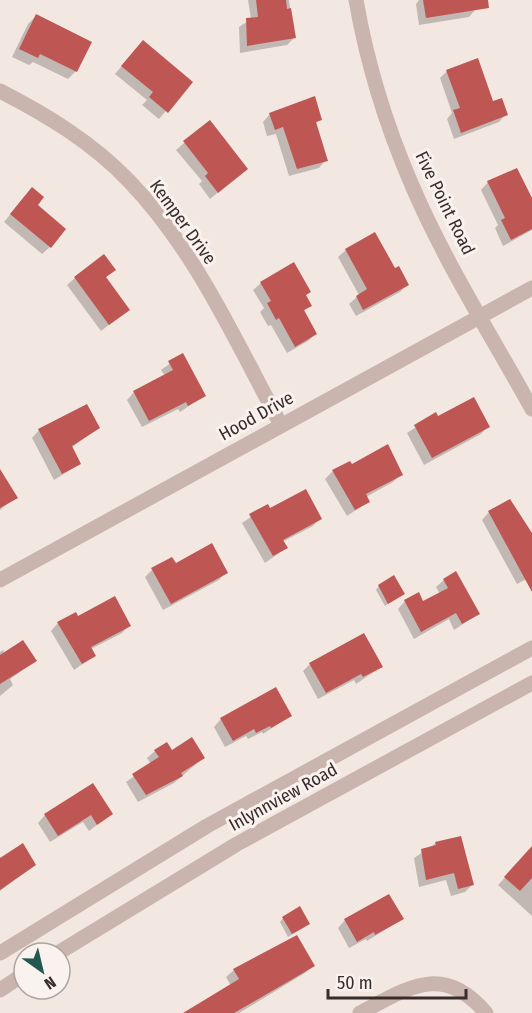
<svg xmlns="http://www.w3.org/2000/svg" width="532" height="1013" font-family="'Fira Sans Condensed',sans-serif">
  <style>
    .shadow { fill: #0003 }
    .building { fill: #be5754 }
    .lines { fill: none; stroke-linecap: round; stroke-linejoin: round }
    .minor { stroke: #cab5ae; stroke-width: 15 }
    .labels { text-anchor: middle; stroke-width: 6; stroke-linejoin: round; paint-order: stroke }
    .street-label { font-size: 18px; fill: #392d2b; stroke: #faf2ee }
  </style>
  <rect width="100%" height="100%" fill="#f2e7e1"/>
  <path class="shadow" d="M 248,0 L 289,0 L 294,38 L 287,45 L 240,53 L 239,27 L 251,19 Z
    M 419,0 L 475,0 L 476,9 L 469,17 L 419,25 L 416,4 Z
    M 36,16 L 90,43 L 76,71 L 68,79 L 33,62 L 29,65 L 12,57 L 28,24 Z
    M 136,49 L 191,82 L 159,119 L 142,105 L 147,100 L 115,74 Z
    M 447,71 L 492,103 L 506,114 L 499,122 L 454,139 L 447,119 L 452,113 L 440,78 Z
    M 270,114 L 320,119 L 315,124 L 326,160 L 319,168 L 289,176 L 276,134 L 267,136 L 263,122 Z
    M 209,122 L 246,169 L 210,199 L 199,184 L 202,181 L 176,150 Z
    M 488,182 L 532,202 L 532,230 L 503,246 L 495,228 L 498,225 L 481,190 Z
    M 25,196 L 35,205 L 50,247 L 42,254 L 4,222 Z
    M 346,250 L 394,270 L 407,285 L 400,292 L 356,316 L 349,304 L 359,295 L 338,257 Z
    M 114,270 L 105,278 L 128,310 L 101,331 L 67,285 L 75,278 Z
    M 261,283 L 305,296 L 310,305 L 303,312 L 315,334 L 308,341 L 287,353 L 271,325 L 268,326 L 260,312 L 264,308 L 253,290 Z
    M 182,355 L 205,395 L 180,412 L 178,409 L 142,427 L 127,400 L 134,392 L 165,376 L 161,370 Z
    M 435,415 L 437,418 L 488,426 L 481,434 L 424,465 L 407,433 Z
    M 98,428 L 71,448 L 80,464 L 54,480 L 32,438 L 39,430 Z
    M 351,466 L 401,474 L 393,482 L 366,497 L 368,502 L 347,516 L 325,479 L 333,471 Z
    M 0,472 L 16,497 L 0,510 Z
    M 267,506 L 269,511 L 320,518 L 313,526 L 282,542 L 286,548 L 265,563 L 242,523 Z
    M 489,512 L 532,541 L 532,576 L 517,584 L 482,520 Z
    M 175,565 L 226,572 L 219,580 L 163,610 L 145,577 L 152,570 Z
    M 444,580 L 478,614 L 454,630 L 449,619 L 414,639 L 398,609 L 405,601 L 423,603 L 440,594 L 436,587 Z
    M 379,586 L 403,594 L 385,606 L 376,590 Z
    M 78,618 L 129,625 L 122,633 L 91,649 L 94,656 L 74,670 L 51,631 L 58,623 Z
    M 3,650 L 5,653 L 35,661 L 10,679 L 13,685 L 0,696 L 0,652 Z
    M 310,664 L 381,667 L 356,684 L 354,680 L 318,699 L 303,671 Z
    M 290,716 L 263,734 L 262,732 L 248,739 L 246,736 L 225,747 L 214,727 L 221,719 Z
    M 155,751 L 203,758 L 174,783 L 138,802 L 126,782 L 151,764 L 147,758 Z
    M 111,814 L 89,831 L 83,822 L 50,842 L 38,823 L 45,815 Z
    M 436,843 L 472,885 L 465,892 L 451,896 L 446,880 L 419,887 L 414,858 Z
    M 532,848 L 532,916 L 498,885 Z
    M 0,856 L 1,859 L 35,864 L 0,891 Z
    M 283,918 L 305,927 L 288,937 L 280,922 Z
    M 402,919 L 367,941 L 366,939 L 349,948 L 338,928 L 345,920 Z
    M 297,937 L 313,965 L 305,973 L 239,1013 L 186,1013 L 231,986 L 226,977 L 234,970 Z"/>
  <path class="building" d="M 256,0 L 286,0 L 287,9 L 291,8 L 296,38 L 247,46 L 246,18 L 258,17 Z
    M 423,0 L 488,0 L 489,8 L 426,18 Z
    M 36,14 L 92,42 L 77,72 L 40,54 L 38,58 L 19,49 Z
    M 143,40 L 193,82 L 168,113 L 149,97 L 153,92 L 121,66 Z
    M 478,58 L 493,101 L 502,98 L 508,115 L 461,133 L 453,110 L 460,108 L 446,70 Z
    M 315,96 L 322,120 L 316,122 L 328,161 L 297,169 L 283,127 L 275,130 L 269,113 Z
    M 210,120 L 248,169 L 218,193 L 205,176 L 208,173 L 183,141 Z
    M 517,168 L 532,198 L 532,229 L 511,240 L 501,220 L 505,218 L 487,181 Z
    M 32,187 L 44,197 L 38,205 L 66,229 L 51,248 L 10,214 Z
    M 375,232 L 395,268 L 399,266 L 409,285 L 363,310 L 356,296 L 367,289 L 345,249 Z
    M 104,254 L 116,270 L 106,277 L 130,310 L 109,325 L 74,277 Z
    M 294,262 L 311,292 L 306,295 L 312,306 L 304,310 L 317,334 L 295,347 L 279,318 L 276,320 L 267,303 L 271,301 L 260,282 Z
    M 183,353 L 206,396 L 188,406 L 186,402 L 149,421 L 133,391 L 173,370 L 168,361 Z
    M 474,397 L 490,427 L 432,458 L 414,425 L 436,412 L 438,416 Z
    M 87,404 L 100,428 L 72,446 L 81,464 L 62,474 L 38,429 Z
    M 388,444 L 403,475 L 366,494 L 370,502 L 355,510 L 332,470 L 350,461 L 352,464 Z
    M 0,469 L 18,498 L 0,508 Z
    M 306,489 L 322,519 L 283,540 L 288,548 L 273,556 L 249,514 L 268,504 L 270,508 Z
    M 510,499 L 532,533 L 532,592 L 488,511 Z
    M 212,543 L 228,573 L 171,604 L 151,568 L 172,557 L 176,563 Z
    M 456,571 L 480,614 L 462,624 L 456,613 L 421,632 L 404,600 L 419,592 L 423,601 L 448,588 L 443,579 Z
    M 394,575 L 405,594 L 388,604 L 378,585 Z
    M 115,596 L 131,626 L 91,647 L 96,656 L 82,664 L 57,622 L 76,612 L 78,616 Z
    M 364,633 L 383,667 L 363,677 L 361,674 L 326,693 L 309,663 Z
    M 23,640 L 37,661 L 0,684 L 0,655 Z
    M 276,687 L 292,716 L 271,728 L 270,726 L 256,733 L 254,729 L 233,741 L 220,718 Z
    M 192,737 L 205,758 L 181,773 L 183,776 L 146,795 L 132,774 L 159,757 L 154,750 L 167,742 L 172,750 Z
    M 93,783 L 113,814 L 97,825 L 91,815 L 58,836 L 44,814 Z
    M 461,836 L 474,885 L 458,889 L 454,873 L 426,880 L 421,849 L 436,845 L 435,842 Z
    M 23,843 L 36,865 L 0,890 L 0,858 Z
    M 532,846 L 532,878 L 520,891 L 504,877 Z
    M 389,894 L 404,919 L 375,935 L 374,932 L 357,942 L 344,919 Z
    M 300,906 L 310,924 L 292,934 L 282,917 Z
    M 297,935 L 315,966 L 234,1013 L 183,1013 L 239,979 L 233,969 Z"/>
  <g class="lines">
    <path class="minor" d="M 356,0 C 367,63 386,125 411,183 C 444,261 491,335 532,409
      M 0,91 C 47,115 93,143 130,182 C 196,251 236,342 281,425
      M 0,580 L 532,288
      M 0,953 L 207,826 L 532,648
      M 58,953 L 237,844 L 532,683
      M 0,990 L 24,974
      M 360,1013 C 408,988 443,962 486,1013"/>
  </g>
  <g class="labels">
    <g class="street-label">
      <text transform="translate(445 203) rotate(64)" y="6">Five Point Road</text>
      <text transform="translate(183 222) rotate(54)" y="6">Kemper Drive</text>
      <text transform="translate(256 416) rotate(-29)" y="6">Hood Drive</text>
      <text transform="translate(283 797) rotate(-29)" y="6">Inlynnview Road</text>
    </g>
  </g>
  <g transform="translate(42 971) rotate(146)"><circle r="28" fill="#faf2ee" stroke="#ada3a0" stroke-width="1.5"/>
  <path d="M0-4.5L10 22L0 15L-10 22Z" fill="#235850"/>
  <text y="-9" font-size="16" font-weight="bold" text-anchor="middle" fill="#392d2b">N</text>
  </g>
  <path d="M328 989v9h138v-9" fill="none" stroke="#392d2b" stroke-width="3"/>
  <text x="337" y="989" font-size="18" fill="#392d2b" stroke="#faf2ee" stroke-width="4.5" paint-order="stroke">50 m</text>
</svg>
